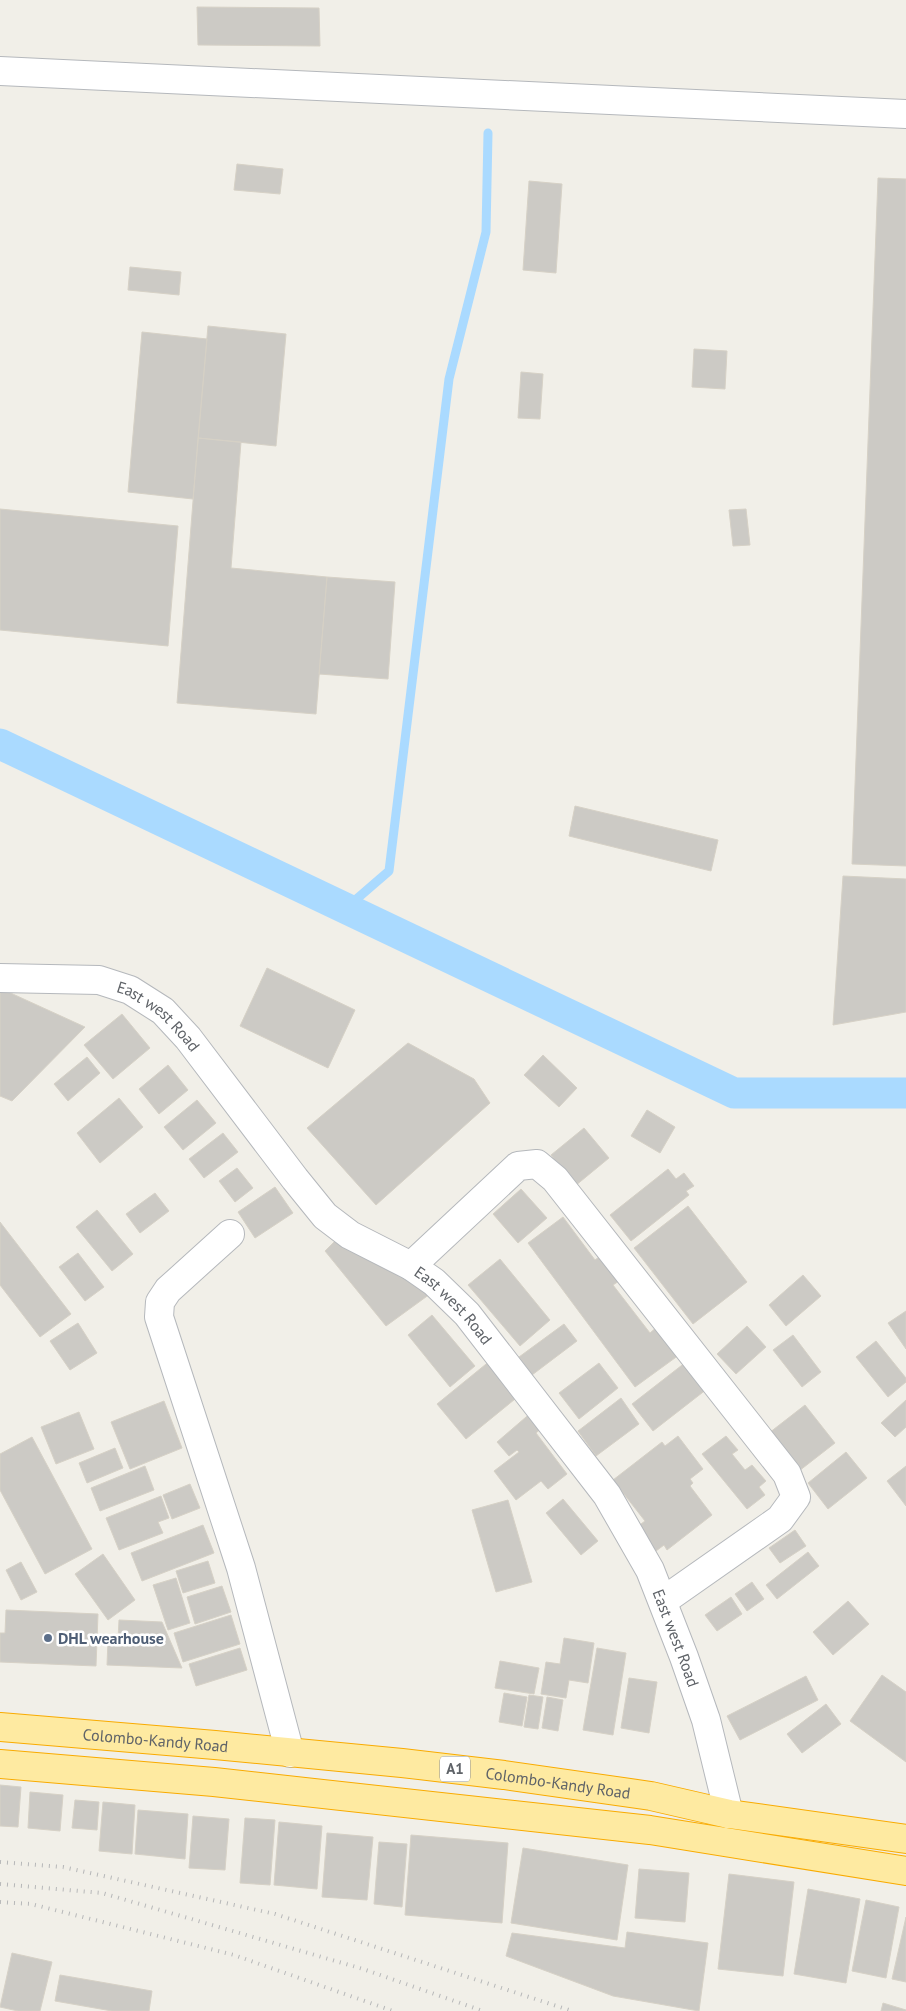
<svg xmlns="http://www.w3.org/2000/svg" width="906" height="2011" font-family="'PT Sans',sans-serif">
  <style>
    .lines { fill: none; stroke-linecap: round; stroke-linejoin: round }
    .stream { stroke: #aadaff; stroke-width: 9 }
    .canal { stroke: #aadaff; stroke-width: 31 }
    .building { fill: #cccac5; stroke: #d6d1c6 }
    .minor-casing { stroke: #b5b8bc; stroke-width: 30 }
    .trunk-casing { stroke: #f9ab00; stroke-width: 30 }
    .minor { stroke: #fff; stroke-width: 28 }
    .trunk { stroke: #feeaa1; stroke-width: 28 }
    .rail { stroke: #b6b7b8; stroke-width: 4; stroke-dasharray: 1 6; stroke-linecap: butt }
    .service-dot { fill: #5c6f8a; stroke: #fff; stroke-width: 2 }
    .labels { text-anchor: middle; stroke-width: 5; stroke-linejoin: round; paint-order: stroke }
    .shield { fill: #fff; stroke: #8f9295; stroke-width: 1 }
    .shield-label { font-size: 15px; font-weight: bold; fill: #5f6368 }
    .street-label { font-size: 16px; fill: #5f6368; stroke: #fff }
    .service-label { font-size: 16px; font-weight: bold; fill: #4e5e75; stroke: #fff; text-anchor: start }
  </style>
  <rect width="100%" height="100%" fill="#f1efe8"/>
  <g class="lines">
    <path class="stream" d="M 345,909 L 389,871 L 449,379 L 486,232 L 488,133"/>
    <path class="canal" d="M 0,744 L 734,1093 L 906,1093"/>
  </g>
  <path class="building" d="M 197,7 L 319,8 L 320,46 L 198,45 Z
    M 237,164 L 283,169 L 280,194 L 234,190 Z
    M 878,178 L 906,179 L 906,866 L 852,864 Z
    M 529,181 L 562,184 L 556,273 L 523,270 Z
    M 130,267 L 181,272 L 179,295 L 128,290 Z
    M 208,326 L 286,334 L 276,446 L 198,438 Z
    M 142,332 L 207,339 L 193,499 L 128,492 Z
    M 694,349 L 727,351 L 725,389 L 692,387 Z
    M 521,372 L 543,374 L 540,419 L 518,418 Z
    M 198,438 L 241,442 L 231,568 L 327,577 L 316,714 L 177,703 Z
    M 0,509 L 178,526 L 168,646 L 0,630 Z
    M 746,509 L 750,545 L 733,546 L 729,510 Z
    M 327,577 L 395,582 L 388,679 L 319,674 Z
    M 575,806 L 718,840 L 711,871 L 569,836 Z
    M 843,876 L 906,879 L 906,1012 L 833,1025 Z
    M 267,968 L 355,1010 L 328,1068 L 240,1026 Z
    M 4,990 L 85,1027 L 12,1101 L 0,1096 L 0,991 Z
    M 122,1014 L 150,1048 L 113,1079 L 84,1045 Z
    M 408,1043 L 474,1079 L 490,1103 L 376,1205 L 307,1128 Z
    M 543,1055 L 577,1088 L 559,1107 L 524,1075 Z
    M 87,1057 L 100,1073 L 68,1101 L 54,1084 Z
    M 168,1065 L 188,1090 L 159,1114 L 139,1089 Z
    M 119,1098 L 143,1127 L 100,1163 L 77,1133 Z
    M 197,1100 L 216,1123 L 183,1150 L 164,1127 Z
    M 647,1110 L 675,1127 L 660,1153 L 631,1136 Z
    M 584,1128 L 609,1158 L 575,1186 L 551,1155 Z
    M 223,1133 L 238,1152 L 204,1178 L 189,1159 Z
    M 237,1168 L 253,1188 L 235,1202 L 219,1181 Z
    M 668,1169 L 676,1179 L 684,1173 L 694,1186 L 686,1191 L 689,1195 L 631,1241 L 610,1215 Z
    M 275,1187 L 293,1213 L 255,1238 L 238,1212 Z
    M 521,1189 L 547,1218 L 518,1243 L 493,1214 Z
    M 155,1193 L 169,1211 L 140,1233 L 126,1214 Z
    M 688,1206 L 747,1282 L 693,1324 L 634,1248 Z
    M 97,1210 L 133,1254 L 112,1271 L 76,1227 Z
    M 563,1217 L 595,1260 L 603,1254 L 622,1279 L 613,1285 L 650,1333 L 658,1326 L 679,1355 L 635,1387 L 528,1243 Z
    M 0,1222 L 71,1314 L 40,1337 L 0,1285 Z
    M 335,1241 L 416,1275 L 430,1294 L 386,1326 L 325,1251 Z
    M 78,1253 L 104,1287 L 85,1301 L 59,1267 Z
    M 500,1259 L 550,1320 L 520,1346 L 468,1285 Z
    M 803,1275 L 821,1296 L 786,1326 L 769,1305 Z
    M 906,1311 L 906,1349 L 888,1323 Z
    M 432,1315 L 475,1366 L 450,1387 L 408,1335 Z
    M 78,1323 L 97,1353 L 70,1370 L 50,1341 Z
    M 564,1324 L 577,1341 L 532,1375 L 519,1357 Z
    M 747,1326 L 766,1347 L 736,1374 L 717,1354 Z
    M 793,1335 L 821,1372 L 802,1387 L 773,1350 Z
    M 876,1341 L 906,1378 L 906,1382 L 888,1397 L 856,1357 Z
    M 491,1360 L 520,1395 L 466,1439 L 437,1404 Z
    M 686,1362 L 707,1389 L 653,1431 L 632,1404 Z
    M 599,1363 L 618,1388 L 579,1419 L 559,1393 Z
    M 621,1398 L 639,1424 L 596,1456 L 578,1431 Z
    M 906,1400 L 906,1427 L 895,1437 L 881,1423 Z
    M 164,1401 L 182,1448 L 130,1469 L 111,1422 Z
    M 805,1405 L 835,1443 L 799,1471 L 769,1433 Z
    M 533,1411 L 545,1425 L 536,1433 L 567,1474 L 548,1489 L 541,1481 L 516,1500 L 494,1471 L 519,1452 L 517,1450 L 509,1456 L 497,1442 Z
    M 79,1412 L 94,1449 L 56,1464 L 41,1427 Z
    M 678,1436 L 703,1469 L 690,1479 L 693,1483 L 690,1486 L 712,1515 L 667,1550 L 664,1545 L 656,1551 L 637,1527 L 645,1521 L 613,1480 L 662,1442 L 665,1446 Z
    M 726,1436 L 738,1450 L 732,1454 L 745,1470 L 752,1465 L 766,1481 L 759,1487 L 765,1495 L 747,1509 L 702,1454 Z
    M 32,1437 L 92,1549 L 45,1574 L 0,1490 L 0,1454 Z
    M 115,1448 L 123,1468 L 87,1483 L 79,1463 Z
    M 846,1452 L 867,1478 L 828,1509 L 808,1483 Z
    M 145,1466 L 154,1490 L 100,1511 L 91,1488 Z
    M 906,1466 L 906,1506 L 887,1481 Z
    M 190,1484 L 200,1508 L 172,1519 L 163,1495 Z
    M 161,1496 L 169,1518 L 158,1522 L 163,1533 L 119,1550 L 106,1518 Z
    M 563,1499 L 598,1541 L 581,1555 L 546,1513 Z
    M 508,1500 L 532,1582 L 496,1592 L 472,1510 Z
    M 203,1525 L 214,1553 L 142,1581 L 131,1553 Z
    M 795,1530 L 806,1546 L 780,1563 L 769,1548 Z
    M 808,1552 L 819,1566 L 777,1599 L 766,1585 Z
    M 103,1554 L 135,1600 L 108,1620 L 75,1574 Z
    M 208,1561 L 215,1583 L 183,1593 L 176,1571 Z
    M 21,1562 L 37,1592 L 21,1600 L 6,1570 Z
    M 176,1578 L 190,1623 L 168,1630 L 153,1585 Z
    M 752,1582 L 764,1599 L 747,1611 L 735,1594 Z
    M 222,1586 L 231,1612 L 195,1624 L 187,1597 Z
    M 731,1597 L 742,1614 L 717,1631 L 705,1615 Z
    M 848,1601 L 869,1624 L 833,1655 L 813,1632 Z
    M 6,1610 L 98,1614 L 96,1666 L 0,1662 L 0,1633 L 5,1633 Z
    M 231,1615 L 240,1644 L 183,1662 L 174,1633 Z
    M 119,1620 L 162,1622 L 182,1668 L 107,1665 L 108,1640 L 118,1640 Z
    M 564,1638 L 594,1643 L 588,1683 L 569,1680 L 566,1698 L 541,1694 L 546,1662 L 560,1664 Z
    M 240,1648 L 247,1670 L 196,1686 L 189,1664 Z
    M 597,1648 L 626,1653 L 613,1735 L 583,1730 Z
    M 500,1661 L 539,1668 L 534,1694 L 495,1688 Z
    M 882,1675 L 906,1692 L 906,1762 L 850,1721 Z
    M 806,1676 L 818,1700 L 740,1740 L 727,1716 Z
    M 629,1678 L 657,1682 L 649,1733 L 621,1728 Z
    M 504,1693 L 527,1697 L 522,1726 L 499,1722 Z
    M 529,1695 L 543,1697 L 538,1729 L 524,1727 Z
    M 547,1697 L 563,1700 L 558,1731 L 542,1728 Z
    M 826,1704 L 841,1724 L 802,1753 L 787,1734 Z
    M 0,1785 L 21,1787 L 18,1827 L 0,1826 Z
    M 30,1792 L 63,1795 L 60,1831 L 28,1828 Z
    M 75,1800 L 99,1802 L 97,1830 L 72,1828 Z
    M 103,1802 L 135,1805 L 132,1854 L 99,1851 Z
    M 138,1810 L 188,1814 L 185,1859 L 135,1854 Z
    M 193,1816 L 229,1819 L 225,1870 L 189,1868 Z
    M 245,1818 L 275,1820 L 270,1885 L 240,1883 Z
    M 279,1822 L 322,1826 L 317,1889 L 274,1885 Z
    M 327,1833 L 373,1837 L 367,1900 L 322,1897 Z
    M 411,1835 L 508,1843 L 502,1923 L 405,1915 Z
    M 379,1842 L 407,1844 L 402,1907 L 374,1904 Z
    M 523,1848 L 628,1865 L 617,1940 L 511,1923 Z
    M 639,1869 L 689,1873 L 685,1922 L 635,1918 Z
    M 729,1874 L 794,1882 L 783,1976 L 718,1969 Z
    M 808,1889 L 860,1899 L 846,1983 L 794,1974 Z
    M 866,1900 L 899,1907 L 886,1978 L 852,1971 Z
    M 906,1917 L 906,1982 L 892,1979 Z
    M 627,1932 L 708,1943 L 699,2011 L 613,1996 L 506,1956 L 512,1933 L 625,1948 Z
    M 12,1953 L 52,1962 L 40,2011 L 18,2011 L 0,2007 Z
    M 60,1975 L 152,1991 L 149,2011 L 112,2011 L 55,2001 Z
    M 883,2003 L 906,2010 L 906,2011 L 881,2011 Z"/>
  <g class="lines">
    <defs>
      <g id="minor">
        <path d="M 0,71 L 906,114"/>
        <path id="s1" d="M 0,978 L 99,980 L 130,990 L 163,1011 L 188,1038 L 295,1179 L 325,1216 L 350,1235 L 411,1266 L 434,1282 L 467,1314 L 607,1495 L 650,1570 L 684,1657 L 706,1720 L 729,1814"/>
        <path d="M 230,1234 L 168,1290 L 160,1302 L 159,1317 L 241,1568 L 290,1753"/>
        <path d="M 411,1266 L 518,1166 L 537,1164 L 555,1179 L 787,1474 L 796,1497 L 780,1519 L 663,1601"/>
      </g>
      <g id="trunk">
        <path id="s2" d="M 0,1727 L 215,1745 L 402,1763 L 504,1775 L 651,1796 L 729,1814 L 906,1839"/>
        <path d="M 0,1764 L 214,1782 L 650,1830 L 906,1871"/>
      </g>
    </defs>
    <use href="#minor" class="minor-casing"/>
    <use href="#trunk" class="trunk-casing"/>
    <use href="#minor" class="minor"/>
    <use href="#trunk" class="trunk"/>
    <path class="rail" d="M 0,1862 L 63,1867 L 275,1914 L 572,2011
      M 0,1884 L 102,1893 L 363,1969 L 483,2011
      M 0,1902 L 31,1904 L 234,1955 L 393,2011"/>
  </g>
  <circle class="service-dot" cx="48" cy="1638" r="5"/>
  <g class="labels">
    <rect class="shield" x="440" y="1756.5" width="30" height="25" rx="4"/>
    <g class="shield-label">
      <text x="455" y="1774">A1</text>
    </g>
    <g class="street-label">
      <text dy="6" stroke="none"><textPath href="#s1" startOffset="170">East west Road</textPath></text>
      <text dy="6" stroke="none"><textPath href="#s1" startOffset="590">East west Road</textPath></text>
      <text dy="6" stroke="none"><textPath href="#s1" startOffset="994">East west Road</textPath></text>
      <text dy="6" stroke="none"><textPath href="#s2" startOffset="156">Colombo-Kandy Road</textPath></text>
      <text dy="6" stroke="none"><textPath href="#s2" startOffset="561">Colombo-Kandy Road</textPath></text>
    </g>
    <g class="service-label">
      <text x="58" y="1644">DHL wearhouse</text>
    </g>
  </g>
</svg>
